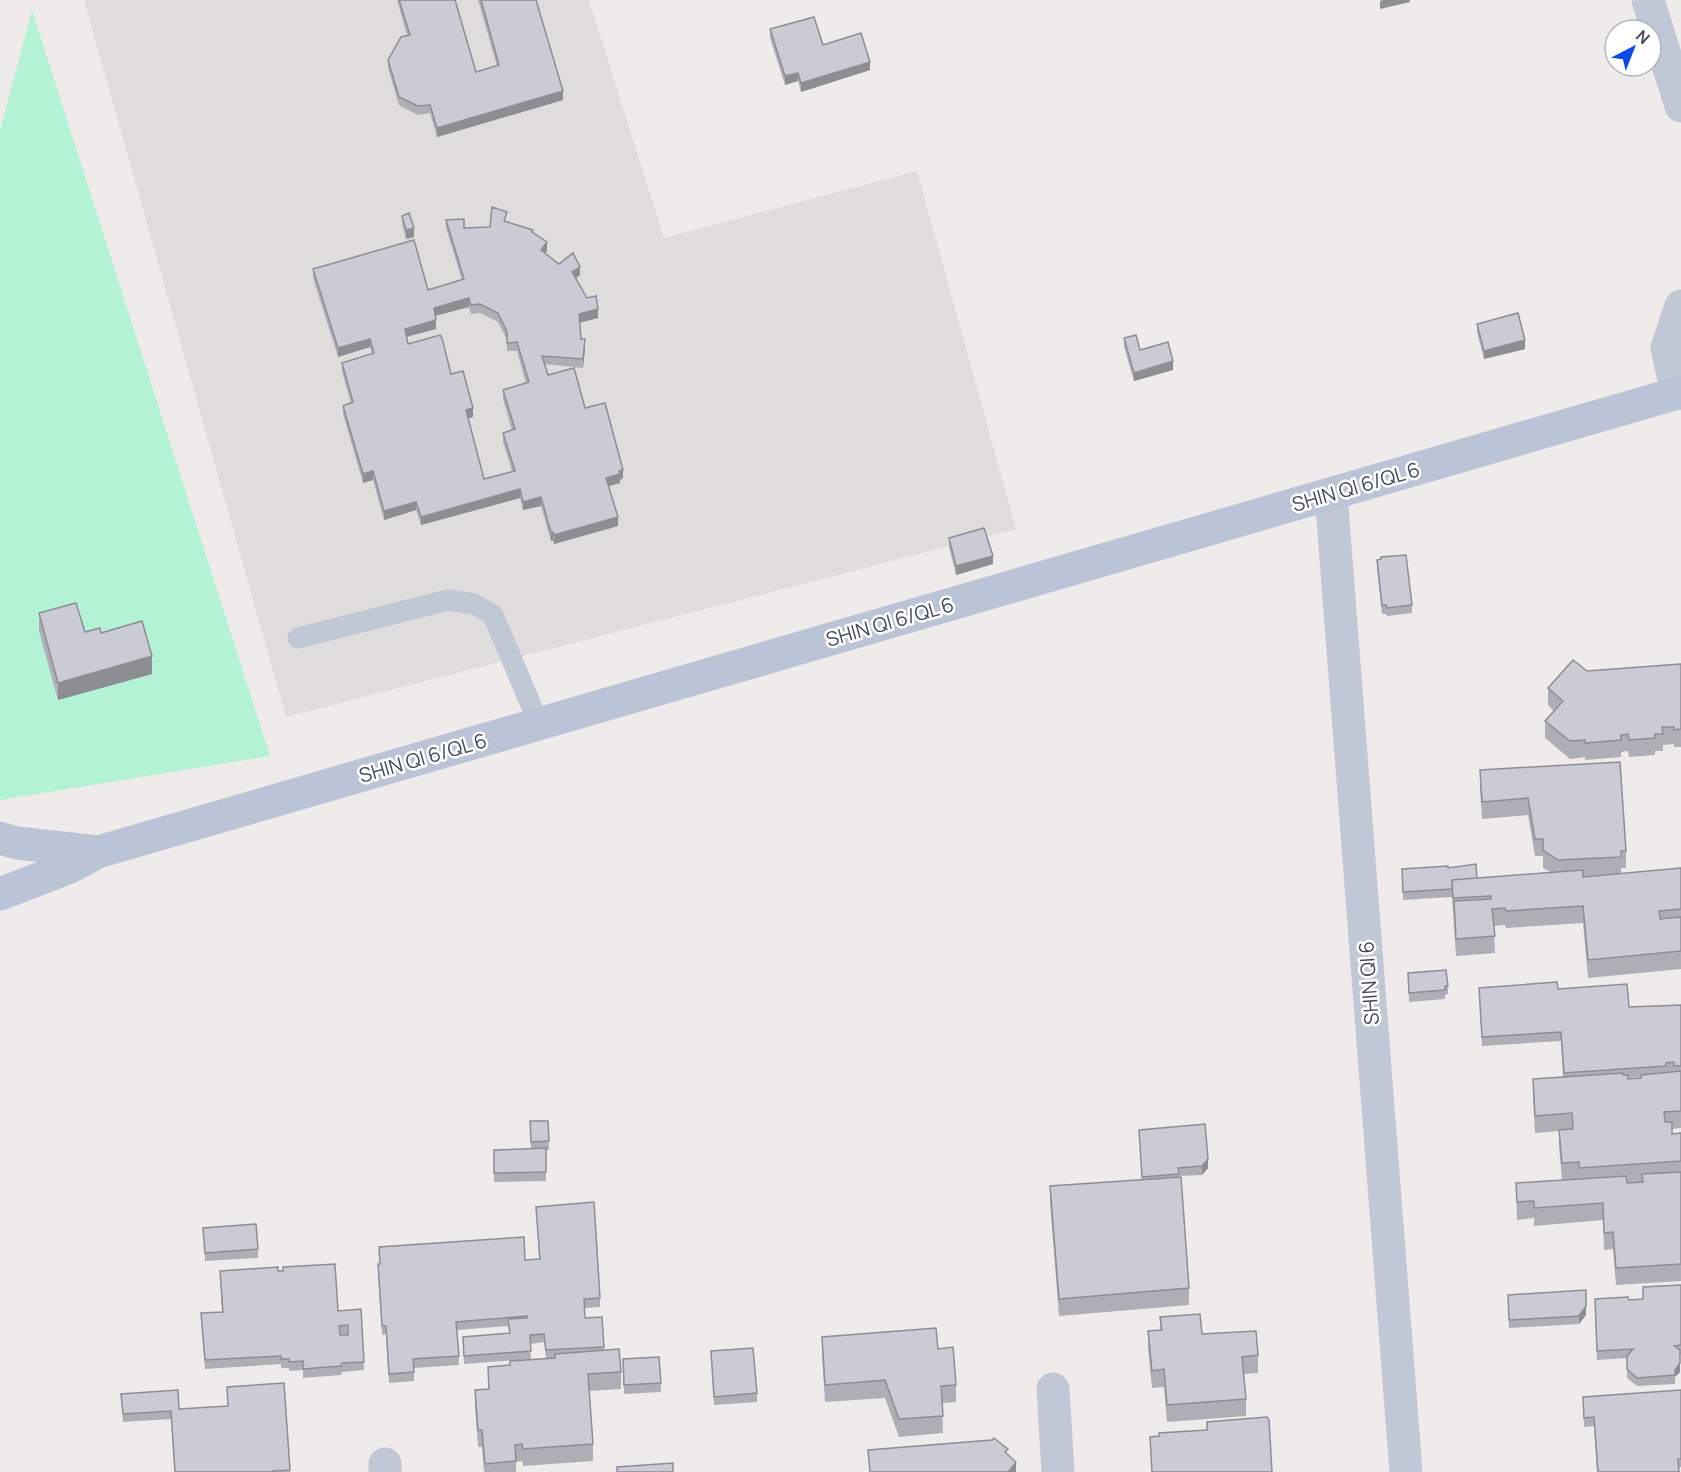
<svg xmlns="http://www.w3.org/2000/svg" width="1681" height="1472" font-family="Manrope,sans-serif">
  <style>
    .education { fill: #dfdcdc }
    .green { fill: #b3f2d5 }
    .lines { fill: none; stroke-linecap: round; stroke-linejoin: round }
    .lane { stroke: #bfc8d4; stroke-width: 21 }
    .street { stroke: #bfc8d4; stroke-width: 33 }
    .secondary { stroke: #bbc4d7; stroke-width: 33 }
    .wall { fill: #aeafb6; fill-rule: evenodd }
    .shaded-wall { fill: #8d8e94 }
    .building { fill: #cacbd4; stroke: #8d8e94; stroke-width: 1.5; fill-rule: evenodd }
    .labels { text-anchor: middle; stroke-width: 5; stroke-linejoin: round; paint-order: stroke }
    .street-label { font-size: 20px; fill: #424b5a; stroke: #fff }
  </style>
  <rect width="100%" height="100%" fill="#eeebea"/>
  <path class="education" d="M 84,0 L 589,0 L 664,238 L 917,171 L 1016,529 L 286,717 Z"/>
  <path class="green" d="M 32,10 L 270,756 L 0,800 L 0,131 Z"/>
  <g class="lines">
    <path class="lane" d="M 298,638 L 448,600 L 474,604 L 493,615 L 539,724"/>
    <path class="street" d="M 1648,0 L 1681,106
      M 1677,394 L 1667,348 L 1681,306
      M 1331,494 L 1406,1472
      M 1053,1389 L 1058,1472
      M 385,1464 L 385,1472"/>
    <path class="secondary" d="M 0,838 L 17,843 L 98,852
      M 0,894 L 70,867 L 98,852 L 1681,392"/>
  </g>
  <path class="wall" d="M 397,0 L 455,0 L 476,72 L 497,66 L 478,0 L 536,0 L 563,100 L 437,137 L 430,113 L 418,115 L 399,105 L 388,68 L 388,60 L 407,35 Z
    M 770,29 L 823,45 L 870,70 L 801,92 L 798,81 L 785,85 L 770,38 Z
    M 402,216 L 414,237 L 406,239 L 402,224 Z
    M 446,220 L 464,228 L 490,227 L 507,222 L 533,233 L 547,251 L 545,253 L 559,264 L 580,275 L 576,278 L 598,318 L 580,322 L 581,339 L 585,348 L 583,368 L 544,364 L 548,375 L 585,408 L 623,478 L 620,480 L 620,483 L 608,486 L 618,526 L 554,544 L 553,541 L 551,541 L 541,506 L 523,510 L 520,498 L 421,525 L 416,510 L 384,520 L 373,480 L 363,483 L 343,414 L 343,406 L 351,403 L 342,372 L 342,363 L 372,354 L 370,347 L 338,357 L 313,278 L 313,269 L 428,290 L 462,280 L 446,228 ZM 469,307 L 471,314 L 480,313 L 498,322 L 507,340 L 507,351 L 517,351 L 526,383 L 503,390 L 503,399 L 512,430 L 503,433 L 503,442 L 512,471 L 484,479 L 468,418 L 473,417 L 451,374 L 408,344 L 407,337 L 436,329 L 435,316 Z
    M 1477,324 L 1525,349 L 1484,359 L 1477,332 Z
    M 1124,338 L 1140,350 L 1173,370 L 1134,381 L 1124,347 Z
    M 949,538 L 993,564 L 956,575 L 949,547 Z
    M 1377,560 L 1412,605 L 1412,613 L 1387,616 L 1386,614 L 1382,614 L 1377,568 Z
    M 39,613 L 85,632 L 101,633 L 152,674 L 58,700 L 39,631 Z
    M 1681,664 L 1681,747 L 1674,747 L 1674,744 L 1663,745 L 1663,751 L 1655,751 L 1655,755 L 1629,757 L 1628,751 L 1621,752 L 1621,757 L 1585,760 L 1585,757 L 1570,759 L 1545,738 L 1545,721 L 1554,711 L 1548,705 L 1548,688 L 1587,671 Z
    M 1480,770 L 1626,851 L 1626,868 L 1621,868 L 1621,874 L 1681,868 L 1681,969 L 1588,978 L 1583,923 L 1506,928 L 1505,925 L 1494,926 L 1495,953 L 1456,956 L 1452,897 L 1403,900 L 1402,869 L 1448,868 L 1477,878 L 1550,872 L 1543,868 L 1543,856 L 1535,856 L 1528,815 L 1482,819 L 1480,788 Z
    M 1408,973 L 1448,986 L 1448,994 L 1445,995 L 1445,999 L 1409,1002 Z
    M 1479,988 L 1558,989 L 1629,1007 L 1681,1005 L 1681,1128 L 1672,1129 L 1672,1134 L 1681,1133 L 1681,1281 L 1616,1285 L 1613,1249 L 1604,1250 L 1603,1220 L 1534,1226 L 1534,1218 L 1517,1220 L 1516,1183 L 1562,1180 L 1559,1147 L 1559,1131 L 1535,1133 L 1533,1096 L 1533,1079 L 1563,1077 L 1561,1041 L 1482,1046 ZM 1641,1077 L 1641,1078 L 1628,1079 L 1628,1078 Z
    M 530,1121 L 548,1121 L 549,1150 L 546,1150 L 546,1181 L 494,1182 L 494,1150 L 531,1149 Z
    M 1139,1130 L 1208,1168 L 1202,1175 L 1179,1176 L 1189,1288 L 1189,1305 L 1059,1316 L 1050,1203 L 1050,1186 L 1142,1180 Z
    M 536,1207 L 600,1298 L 600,1307 L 585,1308 L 585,1318 L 602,1317 L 604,1350 L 621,1372 L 621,1389 L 589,1391 L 593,1444 L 593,1461 L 523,1466 L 522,1461 L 516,1462 L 516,1472 L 484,1472 L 482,1447 L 478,1447 L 475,1407 L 475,1390 L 488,1389 L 488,1367 L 510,1365 L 546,1358 L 544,1342 L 530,1344 L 531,1359 L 464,1364 L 463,1337 L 509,1333 L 508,1326 L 457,1330 L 459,1365 L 414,1368 L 414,1381 L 389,1383 L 386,1334 L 382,1335 L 378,1272 L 378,1264 L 380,1264 L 379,1247 L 525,1260 L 539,1259 Z
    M 203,1228 L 258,1249 L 258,1258 L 205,1261 Z
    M 283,1267 L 338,1311 L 361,1309 L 364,1370 L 342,1372 L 341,1375 L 303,1378 L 303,1370 L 289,1371 L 289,1368 L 281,1368 L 281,1364 L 205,1369 L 201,1313 L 222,1312 L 220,1271 L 283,1271 Z
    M 1681,1285 L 1681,1354 L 1680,1354 L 1680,1372 L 1675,1377 L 1675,1384 L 1637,1386 L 1627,1378 L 1627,1358 L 1597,1360 L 1595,1308 L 1629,1300 L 1643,1299 Z
    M 1508,1295 L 1586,1315 L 1579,1324 L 1509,1328 Z
    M 1160,1317 L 1202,1334 L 1258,1355 L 1258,1373 L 1244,1374 L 1246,1399 L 1246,1416 L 1167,1422 L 1164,1387 L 1152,1388 L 1148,1348 L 1148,1331 L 1160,1330 Z
    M 822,1337 L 938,1349 L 956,1385 L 956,1402 L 942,1403 L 943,1433 L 899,1437 L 885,1398 L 825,1402 L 822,1354 Z
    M 711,1351 L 757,1393 L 757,1402 L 714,1405 Z
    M 623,1367 L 661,1383 L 661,1392 L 624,1394 Z
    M 284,1383 L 290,1472 L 175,1472 L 171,1419 L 123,1422 L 121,1394 L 179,1409 L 228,1406 L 227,1387 Z
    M 1681,1390 L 1681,1467 L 1679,1467 L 1679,1472 L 1597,1472 L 1594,1426 L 1584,1427 L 1583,1397 Z"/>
  <path class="shaded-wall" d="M 1383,0 L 1410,0 L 1410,2 L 1380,9 L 1380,1 Z
    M 870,62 L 870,70 L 801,92 L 801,83 Z
    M 798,73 L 798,81 L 785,85 L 785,76 Z
    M 563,91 L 563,100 L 437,137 L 437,128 Z
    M 414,228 L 414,237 L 406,239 L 406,230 Z
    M 547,242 L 547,251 L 541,258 L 541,250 Z
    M 580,267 L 580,275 L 572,281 L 572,272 Z
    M 469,298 L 469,307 L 434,316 L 434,308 Z
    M 598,309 L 598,318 L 579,323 L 579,314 Z
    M 436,320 L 436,329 L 405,337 L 405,329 Z
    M 370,339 L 370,347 L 338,357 L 338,348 Z
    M 585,339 L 585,348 L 583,368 L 583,359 Z
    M 1525,340 L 1525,349 L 1484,359 L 1484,351 Z
    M 1173,361 L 1173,370 L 1134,381 L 1134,373 Z
    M 473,408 L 473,417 L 466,419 L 466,410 Z
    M 623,470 L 623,478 L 620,480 L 620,483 L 606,487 L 606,478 Z
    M 373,471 L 373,480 L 363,483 L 363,474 Z
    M 520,489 L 520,498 L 421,525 L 421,517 Z
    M 541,497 L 541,506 L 523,510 L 523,502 Z
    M 416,502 L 416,510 L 384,520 L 384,511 Z
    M 618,517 L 618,526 L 554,544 L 554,535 Z
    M 551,532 L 553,532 L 553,541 L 551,541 Z
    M 993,556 L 993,564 L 956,575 L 956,566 Z
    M 152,656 L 152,674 L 58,700 L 58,683 Z
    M 1208,1159 L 1208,1168 L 1202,1175 L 1202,1166 Z
    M 1586,1306 L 1586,1315 L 1579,1324 L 1579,1316 Z
    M 1680,1363 L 1680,1372 L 1675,1377 L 1675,1370 Z
    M 1016,1462 L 1016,1472 L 1009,1472 Z"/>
  <path class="building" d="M 399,0 L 455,0 L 476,72 L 499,65 L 481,0 L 536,0 L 563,91 L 437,128 L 430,105 L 418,106 L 399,97 L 388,60 L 401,37 L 410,35 Z
    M 814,17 L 823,45 L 861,33 L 870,62 L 801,83 L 798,73 L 785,76 L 770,29 Z
    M 492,207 L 507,212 L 504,221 L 533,230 L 532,232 L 547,242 L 541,250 L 559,264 L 573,253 L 580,267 L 572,272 L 587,298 L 596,296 L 598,309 L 579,314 L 581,339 L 585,339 L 583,359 L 542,356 L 548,375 L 574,368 L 585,408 L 605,403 L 623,470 L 619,471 L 620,474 L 606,478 L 618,517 L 554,535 L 553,532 L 551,532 L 541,497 L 523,502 L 520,489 L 421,517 L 416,502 L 384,511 L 373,471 L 363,474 L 343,406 L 353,402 L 342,363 L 374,353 L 370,339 L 338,348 L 313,269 L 414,240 L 428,290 L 464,279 L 446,220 L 464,219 L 464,228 L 490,227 ZM 469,298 L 471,305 L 480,304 L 498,313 L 507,332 L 507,343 L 517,342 L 529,382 L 503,390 L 515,429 L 503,433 L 515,471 L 484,479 L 466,410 L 473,408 L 463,371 L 451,374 L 442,338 L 440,335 L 408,344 L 405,329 L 436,320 L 434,308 Z
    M 409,213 L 414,228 L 406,230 L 402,216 Z
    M 1518,313 L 1525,340 L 1484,351 L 1477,324 Z
    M 1136,335 L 1140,350 L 1168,342 L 1173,361 L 1134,373 L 1124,338 Z
    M 984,528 L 993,556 L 956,566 L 949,538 Z
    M 1406,555 L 1412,605 L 1387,608 L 1386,605 L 1382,605 L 1377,560 L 1381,559 L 1381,557 Z
    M 76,603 L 85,632 L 100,628 L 101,633 L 142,621 L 152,656 L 58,683 L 39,613 Z
    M 1573,660 L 1587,671 L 1681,664 L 1681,729 L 1674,730 L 1674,727 L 1662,727 L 1663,734 L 1655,734 L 1655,738 L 1629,740 L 1628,734 L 1621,735 L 1621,740 L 1585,743 L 1585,740 L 1570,741 L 1545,721 L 1563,701 L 1548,688 Z
    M 1620,762 L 1626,851 L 1621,851 L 1621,857 L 1558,860 L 1543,850 L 1543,839 L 1535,839 L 1528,798 L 1482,802 L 1480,770 Z
    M 1476,864 L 1477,878 L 1452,880 L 1452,889 L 1403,892 L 1402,869 L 1448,866 L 1448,868 Z
    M 1681,868 L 1681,909 L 1659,911 L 1660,919 L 1681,917 L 1681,951 L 1588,960 L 1583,906 L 1506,911 L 1505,908 L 1492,909 L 1495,936 L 1456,939 L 1454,901 L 1491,899 L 1491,896 L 1453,898 L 1452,880 L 1583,870 L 1583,877 Z
    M 1446,970 L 1448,986 L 1445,986 L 1445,990 L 1409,993 L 1408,973 Z
    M 1557,982 L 1558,989 L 1627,984 L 1629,1007 L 1681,1005 L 1681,1066 L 1674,1066 L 1674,1062 L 1666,1063 L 1666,1066 L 1564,1073 L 1561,1032 L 1482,1037 L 1479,988 Z
    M 1681,1071 L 1681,1111 L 1664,1112 L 1665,1122 L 1672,1122 L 1672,1134 L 1681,1133 L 1681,1161 L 1579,1168 L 1579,1162 L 1562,1163 L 1559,1130 L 1573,1129 L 1572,1113 L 1535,1116 L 1533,1079 L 1623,1073 L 1623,1075 L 1628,1075 L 1628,1079 L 1641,1078 L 1641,1075 Z
    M 530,1121 L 548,1121 L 549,1141 L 531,1142 Z
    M 1205,1124 L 1208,1159 L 1202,1166 L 1178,1168 L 1179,1174 L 1142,1177 L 1139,1130 Z
    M 546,1148 L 546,1172 L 494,1173 L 494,1150 Z
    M 1681,1172 L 1681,1264 L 1616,1268 L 1613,1232 L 1604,1233 L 1603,1203 L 1534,1208 L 1534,1201 L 1517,1202 L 1516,1183 L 1626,1176 L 1627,1183 L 1643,1182 L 1642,1174 Z
    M 1181,1177 L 1189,1288 L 1059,1299 L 1050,1186 Z
    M 594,1202 L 600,1298 L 584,1299 L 585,1318 L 602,1317 L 604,1347 L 546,1350 L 544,1334 L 530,1335 L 531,1351 L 464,1356 L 463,1337 L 510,1333 L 508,1319 L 527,1318 L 527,1316 L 456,1322 L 459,1356 L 413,1359 L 414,1372 L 389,1374 L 386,1326 L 382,1326 L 378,1264 L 380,1264 L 379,1247 L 524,1237 L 525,1260 L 540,1259 L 536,1207 Z
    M 256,1224 L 258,1249 L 205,1253 L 203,1228 Z
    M 335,1264 L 338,1311 L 361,1309 L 364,1362 L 342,1363 L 341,1366 L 303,1369 L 303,1361 L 289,1362 L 289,1359 L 281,1359 L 281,1356 L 205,1360 L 201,1313 L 223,1312 L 220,1271 L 278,1267 L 278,1271 L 283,1271 L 283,1267 ZM 348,1325 L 348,1335 L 340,1335 L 339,1326 Z
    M 1681,1285 L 1681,1345 L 1674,1346 L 1680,1350 L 1680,1363 L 1675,1370 L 1675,1375 L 1637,1378 L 1627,1369 L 1627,1356 L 1633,1349 L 1597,1351 L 1595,1299 L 1628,1297 L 1629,1300 L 1643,1299 L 1643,1287 Z
    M 1586,1290 L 1586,1306 L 1579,1316 L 1509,1320 L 1508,1295 Z
    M 1200,1314 L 1202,1334 L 1256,1331 L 1258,1355 L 1242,1357 L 1246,1399 L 1167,1405 L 1164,1369 L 1152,1371 L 1148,1331 L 1162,1330 L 1160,1317 Z
    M 936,1328 L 938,1349 L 953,1347 L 956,1385 L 941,1386 L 943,1416 L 899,1419 L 885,1380 L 825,1385 L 822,1337 Z
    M 753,1348 L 757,1393 L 714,1397 L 711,1351 Z
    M 619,1349 L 621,1372 L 588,1374 L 593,1444 L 523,1449 L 522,1444 L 515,1445 L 516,1461 L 485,1464 L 482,1430 L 478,1430 L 475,1390 L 489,1389 L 488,1367 L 510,1365 L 510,1361 L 555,1358 L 555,1354 Z
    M 659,1357 L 661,1383 L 624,1385 L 623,1359 Z
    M 284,1383 L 290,1470 L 273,1471 L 273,1472 L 175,1472 L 171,1411 L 123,1414 L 121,1394 L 178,1390 L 179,1409 L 228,1406 L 227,1387 Z
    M 1681,1390 L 1681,1459 L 1678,1459 L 1679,1472 L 1598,1472 L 1594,1417 L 1584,1418 L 1583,1397 Z
    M 1267,1417 L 1269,1420 L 1272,1472 L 1152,1472 L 1150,1437 L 1159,1436 L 1159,1433 L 1207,1430 L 1207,1422 Z
    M 994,1438 L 1008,1449 L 1005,1452 L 1016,1462 L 1009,1471 L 1010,1472 L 870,1472 L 868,1450 L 992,1440 Z
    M 673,1463 L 673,1472 L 617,1472 L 617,1467 Z"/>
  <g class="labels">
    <g class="street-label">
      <text transform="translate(1356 487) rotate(-16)" y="7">SHIN QI 6/QL 6</text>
      <text transform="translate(890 622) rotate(-16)" y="7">SHIN QI 6/QL 6</text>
      <text transform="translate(423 758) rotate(-16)" y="7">SHIN QI 6/QL 6</text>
      <text transform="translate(1369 983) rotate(-94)" y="7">SHIN QI 6</text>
    </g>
  </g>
  <g transform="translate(1633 48) rotate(42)"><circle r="28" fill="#ffffff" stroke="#b3b7bd" stroke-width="1.5"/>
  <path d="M0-4.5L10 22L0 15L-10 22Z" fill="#094aea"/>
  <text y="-9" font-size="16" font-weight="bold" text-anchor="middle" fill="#424b5a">N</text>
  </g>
</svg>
